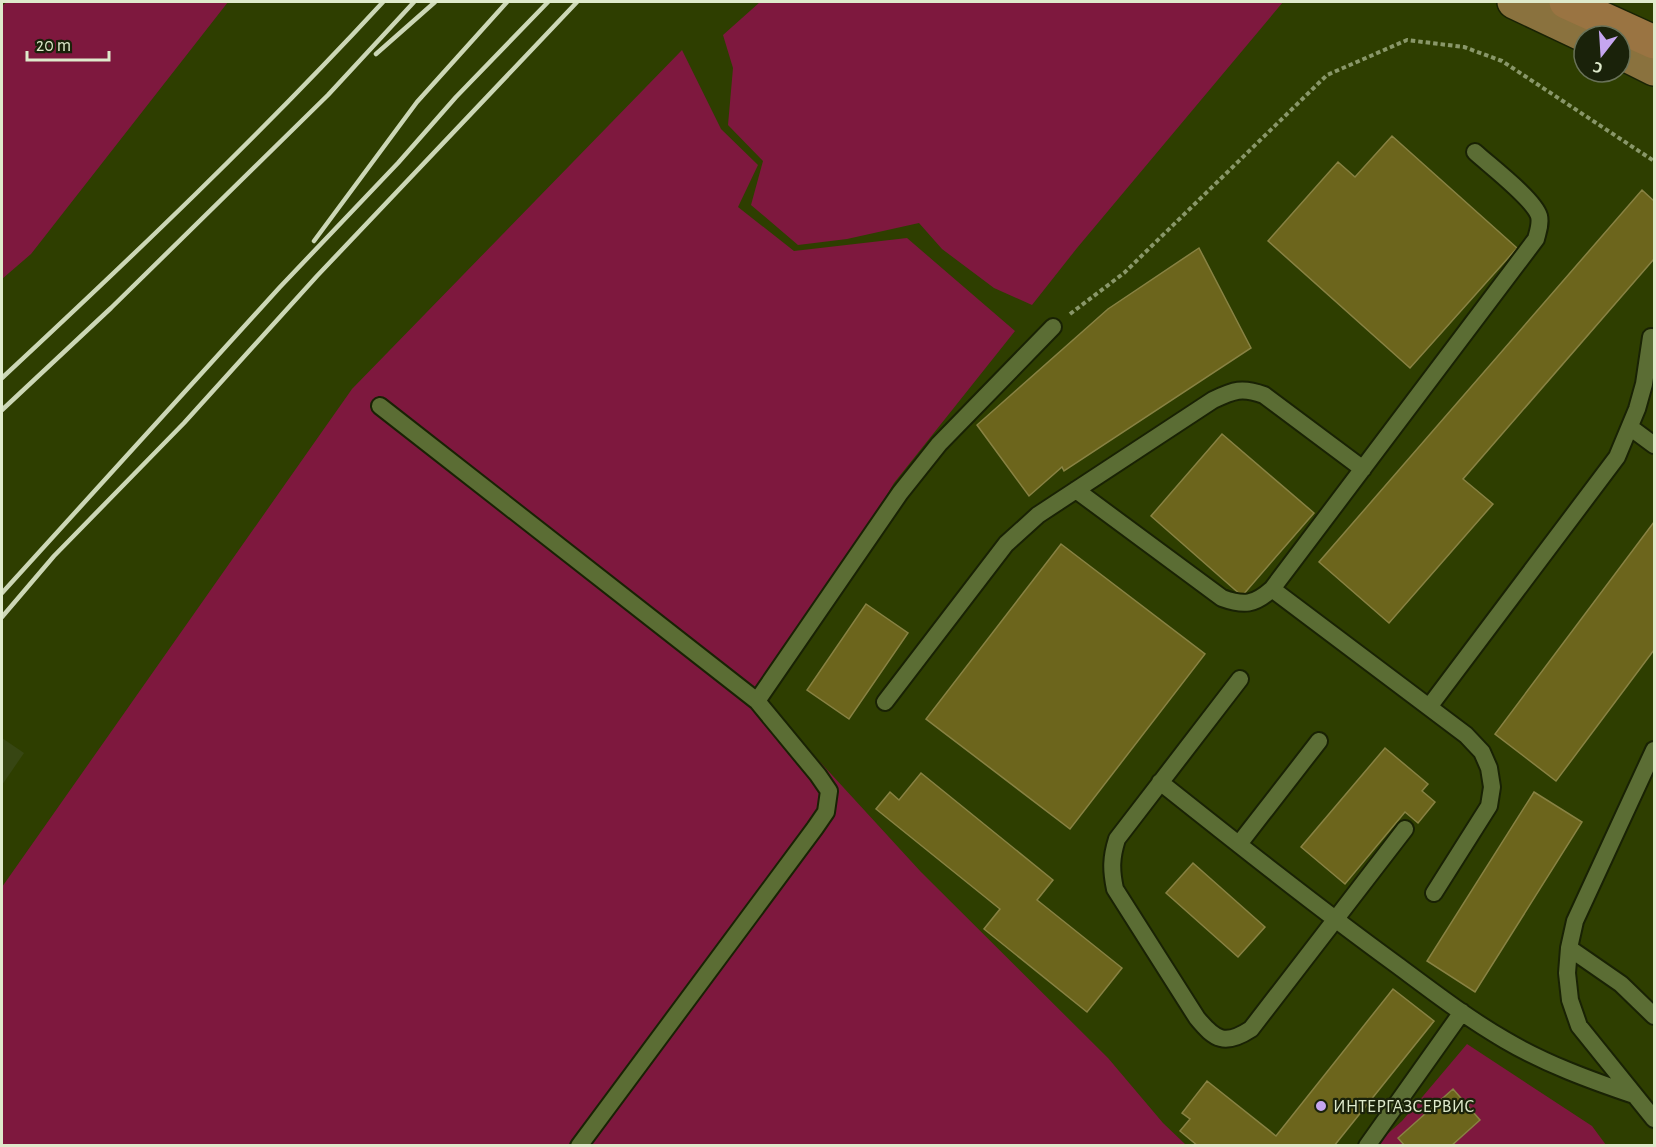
<svg xmlns="http://www.w3.org/2000/svg" width="1656" height="1147" font-family="'Alegreya Sans',sans-serif">
  <style>
    .built { fill: #374613 }
    .green { fill: #7e183e }
    .building { fill: #6c651c; stroke: #888243; stroke-width: 1.5 }
    .lines { fill: none; stroke-linecap: round; stroke-linejoin: round }
    .service-casing { stroke: #192204; stroke-width: 20 }
    .primary-casing { stroke: #192204; stroke-width: 36 }
    .trunk-casing { stroke: #192204; stroke-width: 36 }
    .path { stroke: #899769; stroke-width: 4; stroke-dasharray: 4.5 3; stroke-linecap: butt }
    .service { stroke: #5b6d34; stroke-width: 16 }
    .primary { stroke: #8a723e; stroke-width: 33 }
    .trunk { stroke: #9a7442; stroke-width: 33 }
    .rail { stroke: #ccd7b6; stroke-width: 4.5 }
    .poi-dot { fill: #c6a6f0; stroke: #1a220a; stroke-width: 2 }
    .labels { text-anchor: middle; stroke-width: 4.5; stroke-linejoin: round; paint-order: stroke }
    .poi-label { font-size: 18px; fill: #dfeacc; stroke: #1a220a; text-anchor: start }
  </style>
  <rect width="100%" height="100%" fill="#2e3e00"/>
  <path class="built" d="M 2,738 L 24,753 L 2,785 Z"/>
  <path class="green" d="M 7,2 L 228,2 L 31,254 L 2,279 L 2,6 Z
    M 760,2 L 1283,2 L 1077,248 L 1032,305 L 994,288 L 942,249 L 919,223 L 847,239 L 798,245 L 751,205 L 763,161 L 728,125 L 733,68 L 723,35 Z
    M 682,50 L 721,129 L 758,165 L 738,207 L 794,251 L 907,238 L 1015,331 L 894,483 L 765,702 L 921,872 L 1108,1058 L 1163,1123 L 1186,1145 L 2,1146 L 2,887 L 352,389 Z
    M 1467,1044 L 1592,1126 L 1606,1145 L 1374,1146 L 1402,1121 Z"/>
  <path class="building" d="M 1392,136 L 1517,248 L 1410,368 L 1268,241 L 1338,162 L 1355,177 Z
    M 1642,190 L 1654,201 L 1654,259 L 1463,479 L 1493,504 L 1389,623 L 1319,562 Z
    M 1199,248 L 1251,348 L 1064,471 L 1062,467 L 1029,496 L 977,425 L 1108,309 Z
    M 1222,434 L 1314,513 L 1242,596 L 1151,516 Z
    M 1654,522 L 1654,650 L 1556,781 L 1495,734 Z
    M 1061,544 L 1205,654 L 1070,829 L 926,719 Z
    M 866,604 L 908,633 L 849,719 L 807,690 Z
    M 1385,748 L 1428,784 L 1422,791 L 1435,802 L 1418,823 L 1405,812 L 1345,884 L 1301,847 Z
    M 921,773 L 1053,880 L 1037,900 L 1122,968 L 1087,1012 L 984,929 L 1000,909 L 876,809 L 890,792 L 899,800 Z
    M 1534,792 L 1582,822 L 1475,992 L 1427,961 Z
    M 1193,863 L 1265,927 L 1238,957 L 1166,893 Z
    M 1393,989 L 1434,1021 L 1334,1146 L 1198,1146 L 1180,1131 L 1190,1119 L 1182,1113 L 1207,1081 L 1276,1136 Z
    M 1453,1089 L 1480,1120 L 1451,1146 L 1405,1146 L 1398,1138 Z"/>
  <g class="lines">
    <defs>
      <path id="service" d="M 380,406 L 757,701 L 818,775 L 829,791 L 826,812 L 815,828 L 579,1146
        M 1631,428 L 1654,445
        M 1076,490 L 1222,598 C 1244,606 1254,605 1272,589 L 1536,239 C 1538,231 1541,224 1539,216 C 1534,199 1489,165 1475,152
        M 1272,589 L 1466,735 L 1482,752 L 1489,768 L 1492,787 L 1489,806 L 1434,893
        M 1240,679 L 1117,839 C 1111,858 1111,870 1115,889 L 1197,1018 C 1215,1040 1225,1046 1251,1029 L 1405,829
        M 757,701 L 900,493 L 939,444 L 1053,327
        M 885,702 L 1006,544 L 1038,515 L 1213,400 C 1234,390 1242,387 1264,395 L 1363,469
        M 1429,707 L 1617,457 L 1637,409 L 1644,384 L 1651,337
        M 1654,750 L 1575,921 L 1569,948 L 1567,973 L 1570,1000 L 1579,1026 L 1654,1119
        M 1160,782 C 1238,844 1316,906 1397,965 C 1432,991 1467,1018 1505,1040 C 1546,1064 1590,1080 1634,1095
        M 1239,844 L 1319,741
        M 1569,948 L 1621,984 L 1654,1016
        M 1367,1146 L 1462,1012"/>
      <path id="primary" d="M 1514,2 L 1586,36
        M 1620,52 L 1654,69"/>
      <path id="trunk" d="M 1566,2 L 1654,42"/>
    </defs>
    <use href="#service" class="service-casing"/>
    <use href="#primary" class="primary-casing"/>
    <use href="#trunk" class="trunk-casing"/>
    <path class="path" d="M 1070,314 L 1124,273 L 1327,75 L 1407,40 L 1464,47 L 1502,61 L 1654,161"/>
    <use href="#service" class="service"/>
    <use href="#primary" class="primary"/>
    <use href="#trunk" class="trunk"/>
    <path class="rail" d="M 376,54 L 435,2
      M 314,241 L 417,102 L 507,2
      M 2,378 C 132,257 262,133 383,2
      M 2,410 L 111,308 L 328,95 L 414,2
      M 2,593 L 280,287 L 398,163 L 456,97 L 548,2
      M 2,617 L 54,556 L 184,423 L 317,276 L 577,2"/>
  </g>
  <circle class="poi-dot" cx="1321" cy="1106" r="6"/>
  <g class="labels">
    <g class="poi-label">
      <text x="1333" y="1112">ИНТЕРГАЗСЕРВИС</text>
    </g>
  </g>
  <rect width="1656" height="1147" fill="none" stroke="#dfeacc" stroke-width="6"/>
  <g transform="translate(1602 54) rotate(197)"><circle r="28" fill="#1a220a" stroke="#697258" stroke-width="1.5"/>
  <path d="M0-4.5L10 22L0 15L-10 22Z" fill="#c6a6f0"/>
  <text y="-9" font-size="16" font-weight="bold" text-anchor="middle" fill="#dfeacc">С</text>
  </g>
  <path d="M27 51v9h82v-9" fill="none" stroke="#dfeacc" stroke-width="3"/>
  <text x="36" y="51" font-size="18" fill="#dfeacc" stroke="#1a220a" stroke-width="4.5" paint-order="stroke">20 m</text>
</svg>
